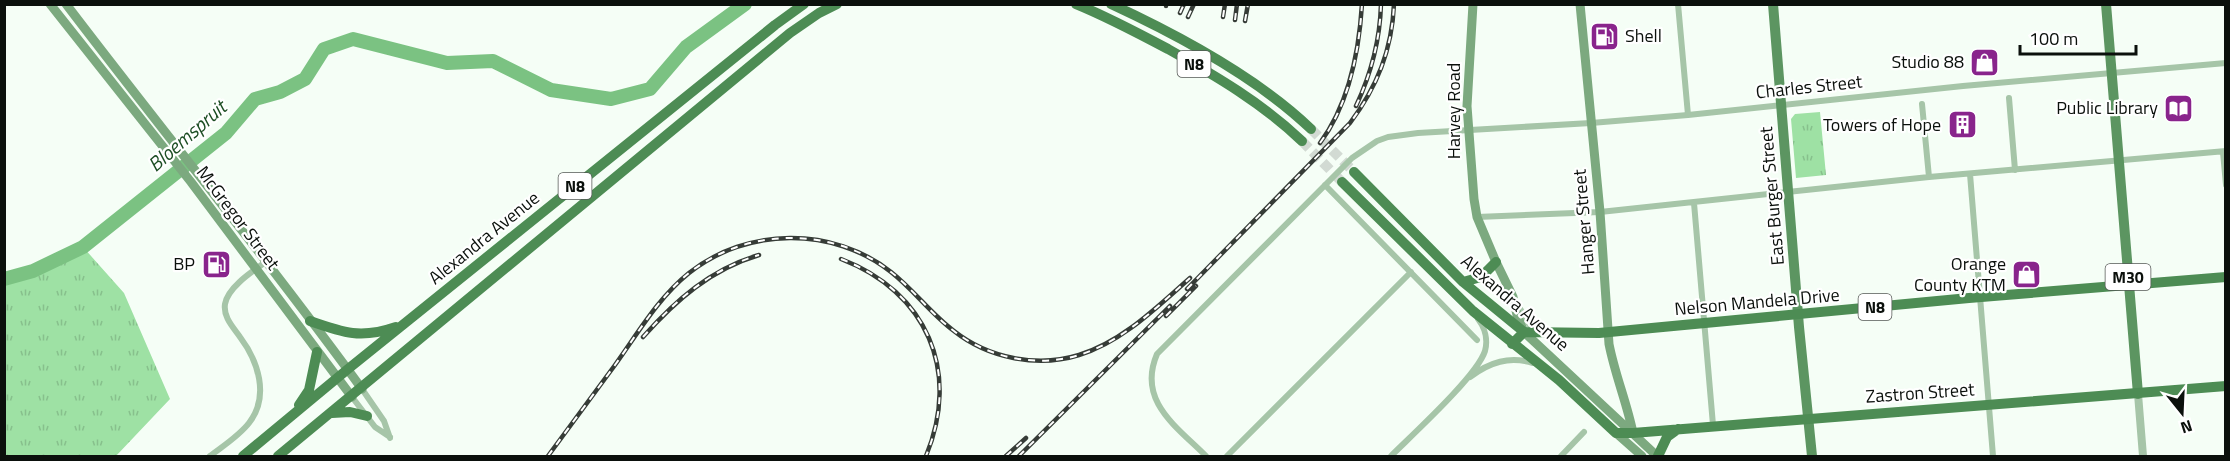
<svg xmlns="http://www.w3.org/2000/svg" width="2230" height="461" font-family="'Titillium Web',sans-serif">
  <style>
    .grass { fill: url(#grass-tufts) }
    .lines { fill: none; stroke-linecap: round; stroke-linejoin: round }
    .river { stroke: #7bc282; stroke-width: 14 }
    .trunk-tunnel { stroke: #d2dad3; stroke-width: 10; stroke-dasharray: 10 5; stroke-linecap: butt }
    .minor { stroke: #a6c5a8; stroke-width: 6 }
    .tertiary { stroke: #a6c5a8; stroke-width: 8 }
    .secondary { stroke: #7ca97f; stroke-width: 9 }
    .primary { stroke: #5c9561; stroke-width: 10 }
    .trunk { stroke: #4d8c54; stroke-width: 10 }
    .rail-casing { stroke: #363c37; stroke-width: 4.5 }
    .rail { stroke: #fff; stroke-width: 2; stroke-dasharray: 7; stroke-linecap: butt }
    .labels { text-anchor: middle; stroke-width: 4.5; stroke-linejoin: round; paint-order: stroke }
    .shield { fill: #fff; stroke: #545855; stroke-width: 1.5 }
    .shield-label { font-size: 16px; font-weight: bold; fill: #0b100c }
    .poi-label { font-size: 18px; fill: #0b100c; stroke: #fff; text-anchor: end }
    .street-label { font-size: 18px; fill: #0b100c; stroke: #fff }
    .water-label { font-size: 20px; font-style: italic; fill: #1d4e24; stroke: #fff }
  </style>
  <defs>
    <pattern id="grass-tufts" width="24" height="20" patternUnits="userSpaceOnUse" patternTransform="scale(1.5)"><rect width="24" height="20" fill="#9ee1a4"/><path d="M3 7l-1-3M5 7V3M7 7l1-3M15 17l-1-3M17 17v-4M19 17l1-3" fill="none" stroke="#87c08c"/></pattern>
  </defs>
  <rect width="100%" height="100%" fill="#f5fef6"/>
  <path class="grass" d="M 1820,112 L 1826,175 L 1796,178 L 1791,119 L 1795,114 Z
    M 83,247 L 124,293 L 170,399 L 116,456 L 5,456 L 5,279 L 33,271 Z"/>
  <g class="lines">
    <path class="river" d="M 4,279 L 33,271 L 83,247 L 226,133 L 255,99 L 280,92 L 305,79 L 324,49 L 353,39 L 447,63 L 493,61 L 551,90 L 611,99 L 650,89 L 686,47 L 745,4"/>
    <path class="trunk-tunnel" d="M 1311,129 L 1354,172
      M 1302,141 L 1342,182"/>
    <path class="minor" d="M 1678,4 L 1688,115
      M 2009,98 L 2015,170
      M 1922,104 L 1929,177
      M 2223,152 L 2226,185
      M 1970,174 L 1993,456
      M 1325,185 L 1477,340
      M 1694,203 L 1713,425
      M 1477,217 L 1600,212 L 1929,177 L 2226,151
      M 1515,300 L 1533,331
      M 1470,377 C 1490,362 1509,356 1533,363
      M 362,389 L 384,421 L 390,438
      M 352,397 L 375,427 L 390,437
      M 210,456 C 223,446 239,436 249,423 C 270,396 258,361 240,337 C 233,327 223,317 225,304 C 228,287 253,271 267,261
      M 1206,456 C 1176,426 1137,401 1157,354 L 1352,158 L 1377,141 L 1388,137 L 1418,133 L 1591,123 L 1688,115 L 1963,86 L 2226,63
      M 1227,456 L 1411,272
      M 1391,456 C 1412,435 1477,376 1485,351 C 1488,340 1485,328 1478,319
      M 1561,456 L 1584,432"/>
    <path class="tertiary" d="M 2138,394 L 2143,456"/>
    <path class="secondary" d="M 50,4 L 191,182 L 352,397
      M 66,4 C 164,133 267,258 362,389
      M 1473,4 L 1467,106 L 1474,199 L 1477,217 L 1496,262 L 1513,297 L 1517,315 L 1524,332 L 1657,456
      M 1580,4 L 1600,212 L 1609,344 C 1615,375 1627,403 1633,433
      M 1616,433 L 1642,456"/>
    <path class="primary" d="M 1773,4 L 1799,327 L 1812,456
      M 2106,4 L 2138,394"/>
    <path class="trunk" d="M 1076,4 C 1108,17 1138,33 1168,49 C 1216,76 1262,103 1302,141
      M 1111,4 C 1178,35 1258,78 1311,129
      M 1354,172 L 1463,282 L 1524,332
      M 1342,182 L 1473,311 L 1559,380 L 1616,433 L 1633,433 L 2226,386
      M 1463,282 L 1481,277 L 1496,262
      M 310,321 C 344,333 361,339 396,327
      M 1512,344 L 1524,332 L 1599,333 L 1969,298 L 2226,277
      M 299,405 L 309,390 L 317,352
      M 332,413 L 350,412 L 367,416
      M 243,456 L 348,369 L 775,25 L 804,4
      M 278,456 L 790,33 L 819,13 L 837,4
      M 1658,456 L 1667,437 L 1678,429"/>
    <defs>
      <path id="rail" d="M 1166,6 L 1166,4
        M 1180,13 L 1184,4
        M 1188,17 L 1194,4
        M 1223,17 L 1225,4
        M 1235,20 L 1237,4
        M 1245,21 L 1248,4
        M 1356,106 C 1371,74 1380,40 1381,4
        M 1320,143 C 1349,104 1359,53 1362,4
        M 841,259 C 927,292 961,371 926,456
        M 1187,289 L 1350,123 C 1377,87 1392,50 1394,4
        M 1166,316 L 1196,286
        M 643,337 C 676,300 711,269 759,255
        M 548,456 C 570,426 593,395 615,365 C 638,333 658,298 689,273 C 747,227 833,226 891,272 C 914,290 931,314 954,331 C 988,358 1037,368 1079,355 C 1122,342 1157,307 1190,278
        M 1006,456 L 1026,438
        M 1019,456 L 1170,306"/>
    </defs>
    <use href="#rail" class="rail-casing"/>
    <use href="#rail" class="rail"/>
  </g>
  <defs>
    <symbol id="fuel-square" viewBox="-11 -11 22 22"><rect x="-9" y="-9" width="18" height="18" rx="4" fill="#89248c" stroke="#fff"/><path d="M-5.5-6h7V0h2V4h1.3V-2.5L3-4.5l.8-.8L6-3V5H2.5V1h-1V6h-7ZM-4.2-4.7v3.2H.2V-4.7Z" fill="#fff"/></symbol>
    <symbol id="shop-square" viewBox="-11 -11 22 22"><rect x="-9" y="-9" width="18" height="18" rx="4" fill="#89248c" stroke="#fff"/><path d="M-5-2.5h2.3a2.7 3.5 0 0 1 5.4 0H5L5.5 6h-11ZM-1.5-2.5h3a1.5 2.3 0 0 0-3 0Z" fill="#fff"/></symbol>
    <symbol id="library-square" viewBox="-11 -11 22 22"><rect x="-9" y="-9" width="18" height="18" rx="4" fill="#89248c" stroke="#fff"/><path d="M-6-4Q-3-5.5-.7-3.5V5Q-3 3-6 4ZM6-4Q3-5.5 .7-3.5V5Q3 3 6 4Z" fill="#fff"/></symbol>
    <symbol id="building-square" viewBox="-11 -11 22 22"><rect x="-9" y="-9" width="18" height="18" rx="4" fill="#89248c" stroke="#fff"/><path d="M-4-6H4V6H1V3H-1V6H-4ZM-2.5-4.3h1.7v1.8h-1.7ZM.8-4.3h1.7v1.8H.8ZM-2.5-1h1.7V.8h-1.7ZM.8-1h1.7V.8H.8Z" fill="#fff"/></symbol>
  </defs>
  <g fill-rule="evenodd">
    <use href="#fuel-square" x="1588" y="20" width="33" height="33"/>
    <use href="#shop-square" x="1968" y="46" width="33" height="33"/>
    <use href="#library-square" x="2162" y="92" width="33" height="33"/>
    <use href="#building-square" x="1946" y="108" width="33" height="33"/>
    <use href="#fuel-square" x="200" y="248" width="33" height="33"/>
    <use href="#shop-square" x="2010" y="258" width="33" height="33"/>
  </g>
  <g class="labels">
    <g class="shield">
      <rect x="1177.5" y="51" width="33" height="26" rx="4.5"/>
      <rect x="558.5" y="173" width="33" height="26" rx="4.5"/>
      <rect x="2105.5" y="264" width="45" height="26" rx="4.5"/>
      <rect x="1858.5" y="294" width="33" height="26" rx="4.5"/>
    </g>
    <g class="shield-label">
      <text x="1194" y="70">N8</text>
      <text x="575" y="192">N8</text>
      <text x="2128" y="283">M30</text>
      <text x="1875" y="313">N8</text>
    </g>
    <g class="poi-label">
      <text x="1625" y="42" text-anchor="start">Shell</text>
      <text x="1964" y="68">Studio 88</text>
      <text x="2158" y="114">Public Library</text>
      <text x="1941" y="131">Towers of Hope</text>
      <text x="195" y="270">BP</text>
      <text x="2006" y="270">Orange<tspan x="2006" dy="21">County KTM</tspan></text>
    </g>
    <g class="street-label">
      <text transform="translate(1809 87) rotate(-6)" y="6">Charles Street</text>
      <text transform="translate(1454 111) rotate(-90)" y="6">Harvey Road</text>
      <text transform="translate(1772 196) rotate(-95)" y="6">East Burger Street</text>
      <text transform="translate(238 218) rotate(53)" y="6">McGregor Street</text>
      <text transform="translate(1584 222) rotate(-95)" y="6">Hanger Street</text>
      <text transform="translate(484 238) rotate(-39)" y="6">Alexandra Avenue</text>
      <text transform="translate(1757 302) rotate(-5)" y="6">Nelson Mandela Drive</text>
      <text transform="translate(1515 303) rotate(41)" y="6">Alexandra Avenue</text>
      <text transform="translate(1920 393) rotate(-4)" y="6">Zastron Street</text>
    </g>
    <g class="water-label">
      <text transform="translate(187 136) rotate(-41)" y="7">Bloemspruit</text>
    </g>
  </g>
  <rect width="2230" height="461" fill="none" stroke="#0b100c" stroke-width="12"/>
  <g transform="translate(2182 413) rotate(162)" stroke="#ffffff" stroke-width="4.5" paint-order="stroke">
  <path d="M0-4.5L10 22L0 15L-10 22Z" fill="#0b100c"/>
  <text y="-9" font-size="16" font-weight="bold" text-anchor="middle" fill="#0b100c">N</text>
  </g>
  <path d="M2020 45v9h116v-9" fill="none" stroke="#0b100c" stroke-width="3"/>
  <text x="2029" y="45" font-size="18" fill="#0b100c" stroke="#ffffff" stroke-width="4.5" paint-order="stroke">100 m</text>
</svg>
